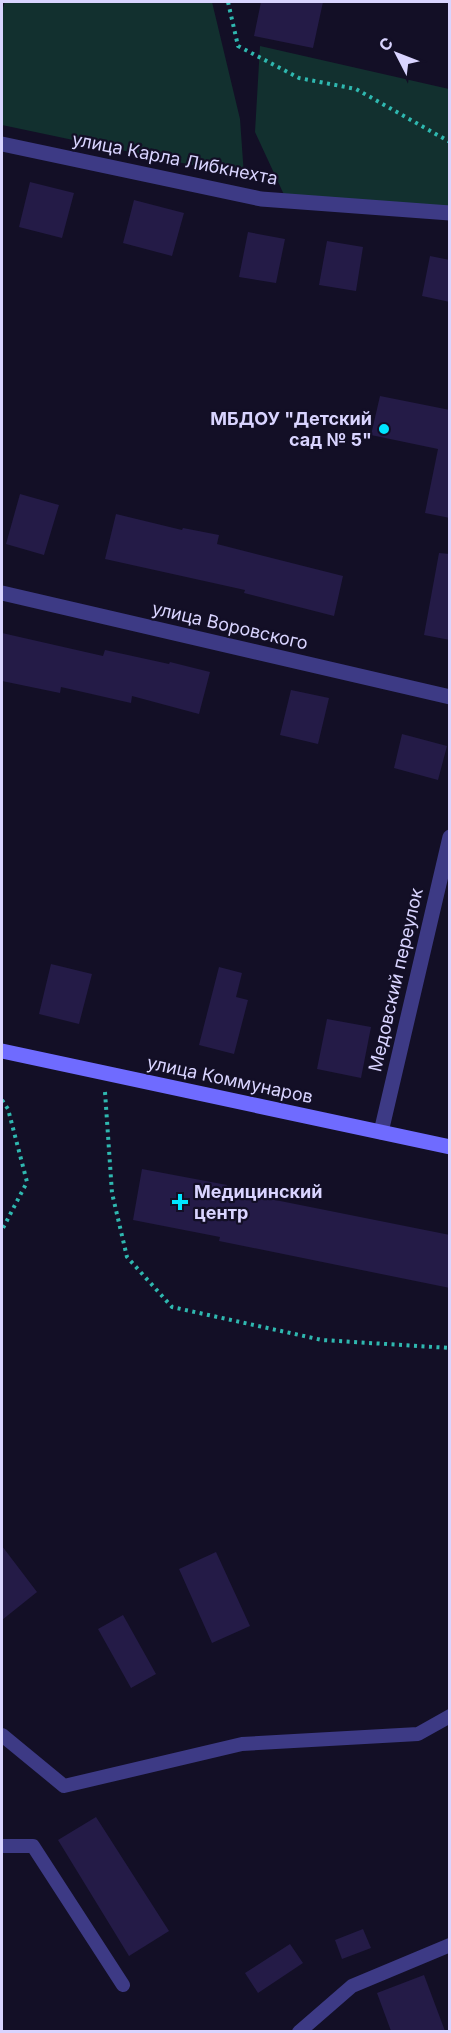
<svg xmlns="http://www.w3.org/2000/svg" width="451" height="2033" font-family="Inter,sans-serif">
  <style>
    .green { fill: #12302f }
    .building { fill: #241b47 }
    .lines { fill: none; stroke-linecap: round; stroke-linejoin: round }
    .path { stroke: #2fb8b0; stroke-width: 4; stroke-dasharray: 3 4.5; stroke-linecap: butt }
    .lane { stroke: #3d3a85; stroke-width: 14 }
    .street { stroke: #3d3a85; stroke-width: 15 }
    .secondary { stroke: #6f6bff; stroke-width: 15 }
    .poi-dot { fill: #00e5ff; stroke: #130f26; stroke-width: 2 }
    .labels { text-anchor: middle; stroke-width: 4.5; stroke-linejoin: round; paint-order: stroke }
    .street-label { font-size: 18px; fill: #d9d4ff; stroke: #130f26 }
    .poi-label { font-size: 18px; font-weight: bold; fill: #d9d4ff; stroke: #130f26; text-anchor: end }
  </style>
  <rect width="100%" height="100%" fill="#130f26"/>
  <path class="green" d="M 5,2 L 212,2 L 240,119 L 244,176 L 2,125 L 2,11 Z
    M 260,46 L 449,89 L 449,208 L 286,199 L 255,132 Z"/>
  <path class="building" d="M 261,2 L 323,2 L 313,48 L 254,36 Z
    M 30,182 L 74,193 L 62,238 L 19,227 Z
    M 134,200 L 184,213 L 172,256 L 123,243 Z
    M 248,232 L 285,239 L 276,283 L 239,277 Z
    M 327,241 L 363,247 L 356,291 L 319,285 Z
    M 430,256 L 450,260 L 450,302 L 422,296 Z
    M 380,396 L 450,410 L 450,518 L 425,513 L 438,449 L 371,435 Z
    M 20,494 L 59,505 L 44,555 L 6,544 Z
    M 116,514 L 182,530 L 183,528 L 219,535 L 217,544 L 343,576 L 334,616 L 244,593 L 245,590 L 105,559 Z
    M 439,553 L 450,554 L 450,640 L 424,635 Z
    M 2,633 L 103,656 L 105,650 L 169,664 L 170,662 L 210,672 L 199,714 L 132,696 L 131,703 L 61,687 L 60,693 L 2,681 Z
    M 291,690 L 329,698 L 318,744 L 280,735 Z
    M 402,734 L 447,746 L 438,780 L 394,768 Z
    M 51,964 L 92,974 L 79,1024 L 39,1014 Z
    M 219,967 L 242,973 L 236,997 L 248,1000 L 234,1054 L 199,1045 Z
    M 327,1019 L 371,1027 L 361,1078 L 317,1069 Z
    M 142,1169 L 227,1185 L 226,1190 L 450,1235 L 450,1288 L 219,1241 L 220,1237 L 133,1220 Z
    M 2,1546 L 37,1592 L 2,1620 Z
    M 216,1552 L 250,1626 L 212,1643 L 179,1569 Z
    M 123,1615 L 156,1674 L 131,1688 L 98,1629 Z
    M 96,1817 L 169,1931 L 129,1956 L 58,1840 Z
    M 363,1929 L 371,1948 L 342,1959 L 335,1940 Z
    M 290,1944 L 303,1963 L 258,1993 L 245,1973 Z
    M 424,1975 L 445,2031 L 391,2031 L 377,1993 Z"/>
  <g class="lines">
    <path class="path" d="M 228,2 L 238,46 L 299,78 L 356,89 L 450,142
      M 105,1092 L 112,1193 L 127,1257 L 172,1307 L 322,1340 L 450,1348
      M 2,1100 L 8,1109 L 27,1182 L 2,1230"/>
    <path class="lane" d="M 2,1735 L 64,1786 L 242,1744 L 418,1734 L 450,1716
      M 2,1846 L 33,1846 L 123,1985
      M 299,2032 L 352,1986 L 450,1945"/>
    <path class="street" d="M 2,144 L 261,199 L 450,213
      M 2,593 L 450,697
      M 381,1132 L 450,837"/>
    <path class="secondary" d="M 2,1051 L 450,1147"/>
  </g>
  <g class="poi-dot">
    <circle cx="384" cy="429" r="6"/>
    <path d="M177 1193h6v6h6v6h-6v6h-6v-6h-6v-6h6z"/>
  </g>
  <g class="labels">
    <g class="street-label">
      <text transform="translate(175 159) rotate(11)" y="6">улица Карла Либкнехта</text>
      <text transform="translate(230 626) rotate(13)" y="6">улица Воровского</text>
      <text transform="translate(396 980) rotate(-77)" y="6">Медовский переулок</text>
      <text transform="translate(230 1080) rotate(12)" y="6">улица Коммунаров</text>
    </g>
    <g class="poi-label">
      <text x="372" y="425">МБДОУ "Детский<tspan x="372" dy="21">сад № 5"</tspan></text>
      <text x="194" y="1198" text-anchor="start">Медицинский<tspan x="194" dy="21">центр</tspan></text>
    </g>
  </g>
  <rect width="451" height="2033" fill="none" stroke="#d9d4ff" stroke-width="6"/>
  <g transform="translate(397 54) rotate(312)" stroke="#130f26" stroke-width="4.5" paint-order="stroke">
  <path d="M0-4.5L10 22L0 15L-10 22Z" fill="#d9d4ff"/>
  <text y="-9" font-size="16" font-weight="bold" text-anchor="middle" fill="#d9d4ff">С</text>
  </g>
</svg>
